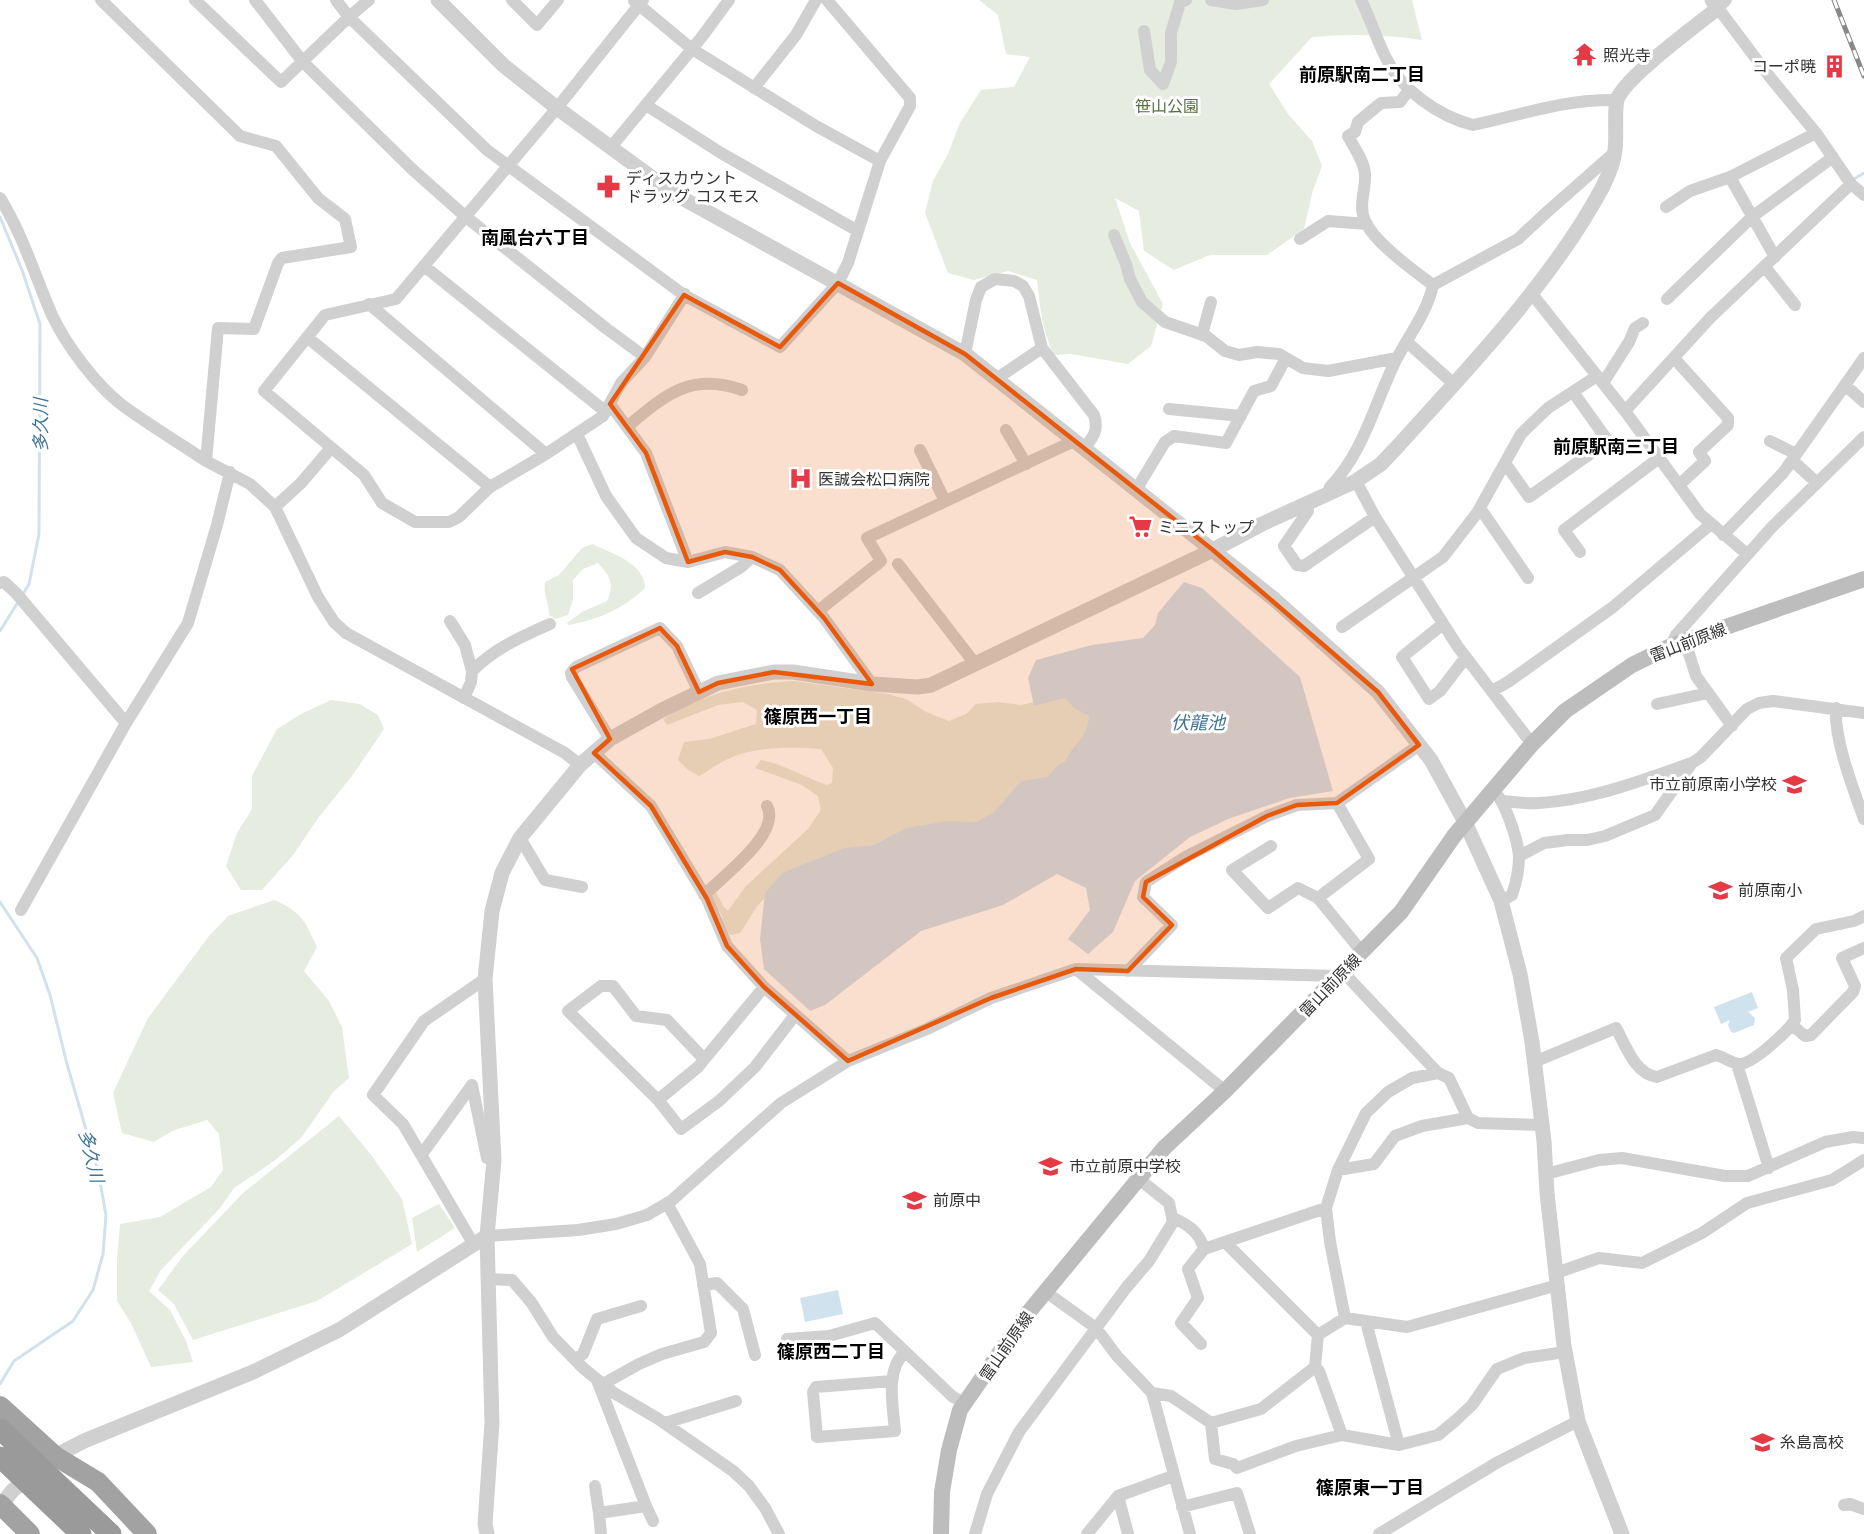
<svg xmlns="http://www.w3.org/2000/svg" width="1864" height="1534" font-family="'Work Sans','Noto Sans JP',sans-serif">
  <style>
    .green { fill: #e6ecdf }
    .water { fill: #cfe2ee }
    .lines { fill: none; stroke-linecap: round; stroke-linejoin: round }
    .stream { stroke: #cfe2ee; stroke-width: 3 }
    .minor { stroke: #d0d0d0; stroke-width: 12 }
    .tertiary { stroke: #d0d0d0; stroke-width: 15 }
    .secondary { stroke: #bdbdbd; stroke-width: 16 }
    .trunk { stroke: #a2a2a2; stroke-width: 20 }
    .rail-casing { stroke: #888; stroke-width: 5 }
    .rail { stroke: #fff; stroke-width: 3; stroke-dasharray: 9; stroke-linecap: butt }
    .motorway-bridge { stroke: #9a9a9a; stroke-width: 21 }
    .marked { fill: #e8590c; fill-opacity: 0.2; stroke: #e8590c; stroke-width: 4.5; stroke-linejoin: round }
    .labels { text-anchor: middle; stroke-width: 6; stroke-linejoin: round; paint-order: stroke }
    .poi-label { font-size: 16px; fill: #333; stroke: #fff; text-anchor: start }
    .park-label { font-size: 16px; fill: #56703f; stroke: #fff }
    .street-label { font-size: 16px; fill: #333; stroke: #fff }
    .neighbourhood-label { font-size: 18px; font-weight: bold; fill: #000; stroke: #fff }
    .water-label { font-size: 18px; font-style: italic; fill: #3f7597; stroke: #fff }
  </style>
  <rect width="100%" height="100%" fill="#fff"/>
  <path class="green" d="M 979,0 L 1412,0 L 1422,40 C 1386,34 1347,34 1312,37 L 1269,84 L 1288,114 L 1312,141 L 1322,166 L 1313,190 L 1304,229 L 1267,255 L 1210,255 L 1174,270 L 1144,251 L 1139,211 L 1115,198 L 1130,243 L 1163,304 L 1151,346 L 1128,364 L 1071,354 L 1054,355 C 1042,331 1040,306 1037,280 L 1008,271 L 974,280 L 948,273 L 925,213 L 933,181 L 948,154 L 960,123 L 981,90 L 1014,87 L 1030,57 L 1006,54 L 998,15 Z
    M 592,544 C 611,553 645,563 645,588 C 624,608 597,621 568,625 L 567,623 L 582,612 L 607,601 C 615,584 610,576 598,563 L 583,569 L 573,580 L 573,600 L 568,615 L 555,619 L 549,615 C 549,600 543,596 545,582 L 559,575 L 582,548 Z
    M 794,681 L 888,694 L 906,699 L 926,712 L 949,721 L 966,714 L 976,704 L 998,702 L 1021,705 L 1064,695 L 1092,715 L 1093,730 L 1065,769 L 981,826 L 781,882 L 758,905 L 740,933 L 730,935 L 725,930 L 722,916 L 711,897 L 716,892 L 723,906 L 728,911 L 746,886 L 808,829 L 821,810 L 818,796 L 802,785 L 755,768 L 761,760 C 784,764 805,778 827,785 L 832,783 L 833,768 L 821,749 C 791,747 755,746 728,759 C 718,763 709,771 699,776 L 687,769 L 678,760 L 684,742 L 709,739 L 756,724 L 757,710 L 743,702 L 718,705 L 667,725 L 663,719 C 704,693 746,684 794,681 Z
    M 331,700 L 360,704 L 378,715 L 384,729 L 352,776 L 319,817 L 293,855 L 262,890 L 241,890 L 226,866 L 237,833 L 252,809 L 252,776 L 277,729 L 301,714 Z
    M 274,900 C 302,912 305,921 317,947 L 304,971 L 329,1001 L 342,1027 L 349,1078 L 334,1091 L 301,1138 L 274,1161 L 234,1188 L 220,1208 L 161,1270 L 149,1291 L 170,1310 L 186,1341 L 193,1362 L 151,1367 L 131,1323 L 117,1301 L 117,1259 L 120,1224 L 160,1217 L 211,1187 L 223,1170 L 219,1134 L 207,1120 L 172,1131 L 154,1142 L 122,1133 L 113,1093 L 148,1018 L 209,936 L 228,916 Z
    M 339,1116 L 372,1156 L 402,1199 L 412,1244 L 317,1301 L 193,1340 L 174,1304 L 158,1290 L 183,1256 L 243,1193 Z
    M 439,1204 L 455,1228 L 417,1252 L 412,1218 Z"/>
  <path class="water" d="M 1184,582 L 1202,588 L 1300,677 L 1333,791 L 1290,798 L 1228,819 L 1190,837 L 1135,881 L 1113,932 L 1088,954 L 1068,939 L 1090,910 L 1086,888 L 1057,874 L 1003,905 L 921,931 L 825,1005 L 810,1011 L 764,969 L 760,939 L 765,893 L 782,873 L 844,848 L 874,845 L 906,828 L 948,821 L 976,822 L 994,812 L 1021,781 L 1047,777 L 1059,764 L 1065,762 C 1073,743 1088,738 1089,716 L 1074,708 L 1065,698 L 1034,706 L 1028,678 L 1036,660 L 1092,645 L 1143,638 L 1155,625 L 1158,613 Z
    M 1752,992 L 1758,1008 L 1748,1012 L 1755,1018 L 1754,1025 L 1734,1033 L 1731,1032 L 1728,1025 L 1730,1020 L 1721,1024 L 1714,1007 Z
    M 838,1290 L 843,1314 L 805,1322 L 800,1298 Z"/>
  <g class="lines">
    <path class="stream" d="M 1854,179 L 1864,173
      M 0,217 L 22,270 L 40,324 L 39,534 L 29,584 L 23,594
      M 0,631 L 18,602
      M 0,902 L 37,958 L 50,995 L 67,1064 L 98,1171 L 106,1215 L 103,1254 L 93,1290 L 73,1321 L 14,1361 L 0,1384"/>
    <path class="minor" d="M 101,0 L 240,136 L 276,146 L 318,198 L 345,219 L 351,247 L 282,258 L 278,263 L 254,329 L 218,328 L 206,461 L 250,484 L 275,507 L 318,597 L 334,622 L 346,633 L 565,753 L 580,765
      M 195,0 L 281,82 L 349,17 L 369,0
      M 255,0 L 303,62 L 413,170 L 466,217 L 607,329 L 645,357
      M 336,0 L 349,17 L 487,150 L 684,295 L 780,347 L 838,283 L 848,263 L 880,161 L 910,106 L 910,98 L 827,0
      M 512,0 L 537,25 L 558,0
      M 643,0 L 557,108 L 396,299 L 325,315 L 264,391 L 364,475 L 382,503 L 415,522 L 449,522 L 459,517 L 490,487 L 546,454 L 603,416 L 621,383 L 645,357 L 685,294
      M 1211,0 L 1236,4 L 1263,0
      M 1361,0 C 1370,18 1376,38 1385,56 C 1401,90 1438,116 1473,125 C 1525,114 1563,99 1617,100
      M 1726,0 L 1718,8 L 1769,76 L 1816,133 L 1851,184 L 1864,195
      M 634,1 L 692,49 L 816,126 L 880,161
      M 1144,31 L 1150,70 L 1163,84 L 1171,62 L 1171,33 L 1180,3 L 1186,0
      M 754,88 L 796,35 L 816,0
      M 1409,90 L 1400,102 L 1381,103 L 1358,122 L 1355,132 L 1348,136 C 1354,148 1364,160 1365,174 C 1366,190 1358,205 1365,221 C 1374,242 1414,271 1433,285
      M 646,105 L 721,153 L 858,231
      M 611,147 L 701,38 L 729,0
      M 0,198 C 23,235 35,276 52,315 C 66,345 96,385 122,405 C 149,425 178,442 206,461
      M 1666,207 L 1690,191 L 1730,177
      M 1114,235 L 1126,264 L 1130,279 L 1142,302 L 1165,322 L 1206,336 L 1225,351 L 1239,355 L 1257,352 L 1279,354 L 1303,368 L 1328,371 L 1397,358
      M 1300,239 L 1328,221 L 1367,224
      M 1775,257 L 1730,177 L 1816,133
      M 424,266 L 606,412
      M 1765,267 L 1795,305
      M 1433,285 L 1518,239 L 1547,212 L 1615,152
      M 1532,294 L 1625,411 L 1700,514 L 1747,554
      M 1667,299 L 1752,217 L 1833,157
      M 369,304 L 546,454
      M 1202,335 L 1211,302
      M 307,337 L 490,487
      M 1407,342 L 1454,384
      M 965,354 L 976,300 L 981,287 L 995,279 L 1014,281 L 1023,286 L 1029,296 L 1042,348 L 1094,415 C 1099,431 1093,437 1084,449
      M 1674,358 L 1728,418 L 1728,425 L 1699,452 L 1705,461 L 1679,485
      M 996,379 L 1042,348
      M 1603,383 L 1629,342 L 1635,328 L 1643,323
      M 1845,385 L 1864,402
      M 610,404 L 646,453 L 688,562
      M 1169,409 L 1241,416
      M 1625,411 L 1710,318 L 1851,184
      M 627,427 C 665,395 690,372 742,390
      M 1006,430 L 1026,464
      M 577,434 L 606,496 L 636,538 L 666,558 L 688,562 L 725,552 L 752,557 L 780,570 L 824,618 L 872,684
      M 1770,441 L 1796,454
      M 920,450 L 945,501
      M 1792,460 L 1817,483
      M 1505,463 L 1529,497 L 1608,441 L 1573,392
      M 1356,481 L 1375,517 L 1458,647 L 1532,744
      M 1136,490 L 1165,442 L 1174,436 L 1226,443 L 1254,391 L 1271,386 L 1286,358
      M 1333,492 L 1330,487 C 1364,452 1375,402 1396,360 C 1409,335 1427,313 1433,285
      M 1306,504 L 1308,511 L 1284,546 L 1297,565 L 1304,566 L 1375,517
      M 275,507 L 301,483 L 331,448
      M 1480,508 L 1528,578
      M 1723,535 L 1783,473 L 1864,358
      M 1580,552 L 1564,530 L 1659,458
      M 898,564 L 976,665
      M 0,583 L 4,582 L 16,593 L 126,723
      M 698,593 L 741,567 L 752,557
      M 818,611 L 881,561 L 867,538 L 1074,441
      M 450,621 L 465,645 L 472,671
      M 1443,624 L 1402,657 L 1429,699 L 1440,691 L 1466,657
      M 1342,627 L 1443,557 L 1477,513 L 1521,434 L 1548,408 L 1597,376
      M 1685,641 L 1696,676 L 1732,726
      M 1671,646 L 1676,635 L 1772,527 L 1864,437
      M 1492,691 L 1508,682 L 1613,607 L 1711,524
      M 464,698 L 471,682 L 472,671 C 495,648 521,637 550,624
      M 1657,704 L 1708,693
      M 1836,708 C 1834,740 1853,788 1864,819
      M 610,739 L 572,677 L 571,673 L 576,667 L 660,628 L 677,646 L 699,692
      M 594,753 L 651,806 L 707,899 L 727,946 L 764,987 L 848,1061
      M 1499,797 C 1508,812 1518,840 1519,857 C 1519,870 1516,883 1512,895 L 1501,901
      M 1502,801 C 1514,802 1527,804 1539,803 C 1592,800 1643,780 1692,763
      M 520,838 L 545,880 L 582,887
      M 1271,846 L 1232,870 L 1268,908 L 1298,888 L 1318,898 L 1362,952
      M 1519,856 L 1544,843 L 1568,840 L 1587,840 L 1605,836 L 1655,815 L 1692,763 L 1701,757 L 1747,709 L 1759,703 L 1773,701 L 1864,713
      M 704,895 C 722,877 782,833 767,806
      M 1318,898 L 1369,859 L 1337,803
      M 21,910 L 126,723 L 188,623 L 217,525 L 230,472
      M 1076,969 L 1225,1091
      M 1128,971 L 1172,925 L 1143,897 L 1146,882 L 1187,856 L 1267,816 L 1297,805 L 1337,803 L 1419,745
      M 1343,972 L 1438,1073
      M 1792,1025 L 1805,1036 L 1811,1035 L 1853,992 L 1855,986 L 1842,958 L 1864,948
      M 704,1059 L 667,1020 L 636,1016 L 613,986 L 601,986 L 568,1011 L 658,1100 L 681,1129 L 719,1101 L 755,1067 L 795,1015
      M 1534,1062 L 1616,1028 C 1626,1046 1635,1074 1657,1077 L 1716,1055 C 1723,1057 1732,1063 1739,1064 C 1752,1065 1788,1031 1795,1020 L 1793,990 L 1786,958 L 1816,929 L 1854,921 L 1864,916
      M 1737,1064 L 1769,1168
      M 658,1100 L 698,1067 L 764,987
      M 422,1154 L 472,1085 L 487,1158 L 494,1160
      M 1338,1170 L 1374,1164 L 1395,1136 L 1422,1126 L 1468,1118
      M 1546,1174 L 1599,1160 L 1622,1158 L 1725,1176 L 1748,1176 L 1825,1142 L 1853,1137 L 1864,1138
      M 1172,1217 C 1188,1225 1199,1231 1204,1249 L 1188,1269 L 1198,1298 L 1181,1323 L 1201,1344
      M 487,1236 L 578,1230 L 616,1224 L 647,1215 L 671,1201 L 781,1103 L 848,1061 L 927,1029 L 991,998 L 1076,969 L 1338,976
      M 1225,1242 L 1318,1335
      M 474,1245 L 403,1124 L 373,1095 L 424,1021 L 485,979
      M 1204,1249 L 1326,1208
      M 1556,1273 L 1599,1258 L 1642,1263 L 1702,1233 L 1747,1203 L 1832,1180 L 1864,1160
      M 489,1279 L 512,1280 L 531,1302 L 553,1337 L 583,1368 L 614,1393 L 657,1418 L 733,1471 L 749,1486 L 765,1508 L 779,1534
      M 703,1285 L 717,1283 L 743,1309 L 755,1355
      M 1558,1285 L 1407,1327 L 1345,1318 L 1318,1335 L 1315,1367 L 1319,1371 L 1342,1435 L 1399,1445 L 1438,1435 L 1455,1421 L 1472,1405 L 1497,1369 L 1524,1358 L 1565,1352
      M 1046,1292 L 1096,1328 L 1117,1356 L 1152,1393 L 1190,1534
      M 1345,1318 L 1330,1242 L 1326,1208 L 1338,1170 L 1366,1113 L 1388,1092 L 1412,1078 L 1438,1073 L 1449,1078 L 1468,1118 L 1478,1123 L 1542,1125
      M 1366,1322 L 1399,1445
      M 787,1339 L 829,1336 L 875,1323 L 953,1397 L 965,1403
      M 575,1359 L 583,1354 L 597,1319 L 641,1306
      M 597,1380 L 646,1506 L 599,1513 L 601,1534
      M 892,1381 L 816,1387 L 813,1392 L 817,1437 L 895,1431 C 893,1406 885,1370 905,1352
      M 603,1384 L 639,1364 L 662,1354 L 704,1342 L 711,1333 L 700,1264 L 667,1203
      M 1152,1393 L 1171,1396 L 1211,1423 L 1261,1409 L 1315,1367
      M 665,1423 L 736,1401
      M 1211,1423 L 1215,1459 L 1233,1464 L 1237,1468 L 1296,1446 L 1342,1435
      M 595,1486 L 599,1513
      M 1118,1496 L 1128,1534
      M 1844,1505 L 1850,1504 L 1864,1509
      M 646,1506 L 653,1521
      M 1182,1507 L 1237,1493 L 1250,1534
      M 975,1534 L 987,1494 L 1019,1432 L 1126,1288 L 1149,1261 L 1173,1222 L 1169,1203 L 1139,1179
      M 1087,1534 L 1118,1496 L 1173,1476
      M 1379,1534 L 1498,1462 L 1578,1421"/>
    <path class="tertiary" d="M 438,0 L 503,65 L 557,108 L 673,193 L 965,354 L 1274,599 L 1378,692 L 1431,760 L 1465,822 L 1501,901 L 1520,974 L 1532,1042 L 1544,1141 L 1547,1193 L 1564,1346 L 1578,1421 L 1622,1534
      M 55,1456 L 84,1441 L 253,1372 L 339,1330 L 487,1236
      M 0,1507 L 12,1491 L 18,1486
      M 487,1534 L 485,1524 L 492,1423 L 487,1236 L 494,1160 L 485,979 L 492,911 L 502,873 L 520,838 L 580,765 L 610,739 L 662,710 L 718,683 L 774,672 L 793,672 L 872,684 L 918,687 L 931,685 L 1213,550 L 1262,524 L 1356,481 L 1381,464 L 1398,446 C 1463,374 1529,305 1581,224 C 1593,204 1613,174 1615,150 C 1617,136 1614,111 1617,100 C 1624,78 1697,25 1718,8 L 1712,0"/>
    <path class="secondary" d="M 941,1534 L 942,1492 L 949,1450 L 960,1410 L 1023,1319 L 1164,1148 L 1225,1091 L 1401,912 L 1454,836 L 1532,744 L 1565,711 L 1632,665 L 1671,646 L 1864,579"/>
    <path class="trunk" d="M 0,1406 L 55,1456 L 98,1482 L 147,1534
      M 0,1504 L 30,1534"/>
    <defs>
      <path id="rail" d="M 1834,0 L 1864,76"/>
    </defs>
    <use href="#rail" class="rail-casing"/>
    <use href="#rail" class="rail"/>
    <path class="motorway-bridge" d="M 0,1429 L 111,1534
      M 0,1457 L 81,1534"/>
  </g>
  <path class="marked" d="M 838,283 L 965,354 L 1213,550 L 1378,692 L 1419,745 L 1337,803 L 1297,805 L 1267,816 L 1146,882 L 1143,897 L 1172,925 L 1128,971 L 1076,969 L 991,998 L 848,1061 L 764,987 L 727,946 L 707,899 L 651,806 L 594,753 L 610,739 L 572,669 L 660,628 L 677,646 L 699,692 L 718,683 L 774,672 L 872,684 L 824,618 L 780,570 L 752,557 L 725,552 L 688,562 L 646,453 L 610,404 L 684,295 L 780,347 Z"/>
  <defs>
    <symbol id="temple-bare" viewBox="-9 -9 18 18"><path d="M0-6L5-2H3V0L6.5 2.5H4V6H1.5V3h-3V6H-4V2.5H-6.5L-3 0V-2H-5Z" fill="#e63946" stroke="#fff" stroke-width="2.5" paint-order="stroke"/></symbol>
    <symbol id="building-bare" viewBox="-9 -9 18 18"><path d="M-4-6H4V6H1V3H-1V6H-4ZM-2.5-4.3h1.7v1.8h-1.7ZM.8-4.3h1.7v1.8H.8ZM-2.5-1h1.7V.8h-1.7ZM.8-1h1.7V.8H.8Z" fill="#e63946" stroke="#fff" stroke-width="2.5" paint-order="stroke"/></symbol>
    <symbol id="pharmacy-bare" viewBox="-9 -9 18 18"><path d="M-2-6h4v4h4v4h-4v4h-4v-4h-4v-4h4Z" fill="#e63946" stroke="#fff" stroke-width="2.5" paint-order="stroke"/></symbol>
    <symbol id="hospital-bare" viewBox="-9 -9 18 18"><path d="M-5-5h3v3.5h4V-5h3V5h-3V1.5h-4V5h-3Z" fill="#e63946" stroke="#fff" stroke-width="2.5" paint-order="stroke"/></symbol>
    <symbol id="supermarket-bare" viewBox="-9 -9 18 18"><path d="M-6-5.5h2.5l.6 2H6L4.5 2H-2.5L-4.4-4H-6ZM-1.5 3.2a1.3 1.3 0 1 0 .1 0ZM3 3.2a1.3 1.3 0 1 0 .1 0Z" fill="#e63946" stroke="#fff" stroke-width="2.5" paint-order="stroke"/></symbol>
    <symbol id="school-bare" viewBox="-9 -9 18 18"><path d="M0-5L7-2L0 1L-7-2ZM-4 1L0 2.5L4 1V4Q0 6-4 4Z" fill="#e63946" stroke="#fff" stroke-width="2.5" paint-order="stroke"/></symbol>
  </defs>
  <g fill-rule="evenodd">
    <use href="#temple-bare" x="1568" y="38" width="33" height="33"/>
    <use href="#building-bare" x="1818" y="50" width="33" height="33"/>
    <use href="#pharmacy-bare" x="592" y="170" width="33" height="33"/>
    <use href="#hospital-bare" x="784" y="462" width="33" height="33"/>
    <use href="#supermarket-bare" x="1124" y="510" width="33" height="33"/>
    <use href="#school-bare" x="1778" y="768" width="33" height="33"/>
    <use href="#school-bare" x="1704" y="874" width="33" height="33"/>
    <use href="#school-bare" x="1034" y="1150" width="33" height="33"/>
    <use href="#school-bare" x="898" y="1184" width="33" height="33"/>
    <use href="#school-bare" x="1746" y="1426" width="33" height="33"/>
  </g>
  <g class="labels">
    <g class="poi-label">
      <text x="1603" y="61">照光寺</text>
      <text x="1816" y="72" text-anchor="end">コーポ暁</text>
      <text x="626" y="184">ディスカウント<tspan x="626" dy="18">ドラッグ コスモス</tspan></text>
      <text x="818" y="485">医誠会松口病院</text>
      <text x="1158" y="533">ミニストップ</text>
      <text x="1777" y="790" text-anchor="end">市立前原南小学校</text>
      <text x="1738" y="896">前原南小</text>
      <text x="1069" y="1172">市立前原中学校</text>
      <text x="933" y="1206">前原中</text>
      <text x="1780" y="1448">糸島高校</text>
    </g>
    <g class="park-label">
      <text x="1167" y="112">笹山公園</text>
    </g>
    <g class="street-label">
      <text transform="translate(1688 642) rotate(-21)" y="6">雷山前原線</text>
      <text transform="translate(1330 985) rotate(-46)" y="6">雷山前原線</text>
      <text transform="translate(1006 1346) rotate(-55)" y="6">雷山前原線</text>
    </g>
    <g class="neighbourhood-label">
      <text x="1362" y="81">前原駅南二丁目</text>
      <text x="535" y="244">南風台六丁目</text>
      <text x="1616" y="453">前原駅南三丁目</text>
      <text x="818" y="723">篠原西一丁目</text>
      <text x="831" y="1358">篠原西二丁目</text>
      <text x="1370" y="1494">篠原東一丁目</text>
    </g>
    <g class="water-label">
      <text transform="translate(41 425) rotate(-90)" y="6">多久川</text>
      <text x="1198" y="729">伏龍池</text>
      <text transform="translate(91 1156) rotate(76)" y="6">多久川</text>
    </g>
  </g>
</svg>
